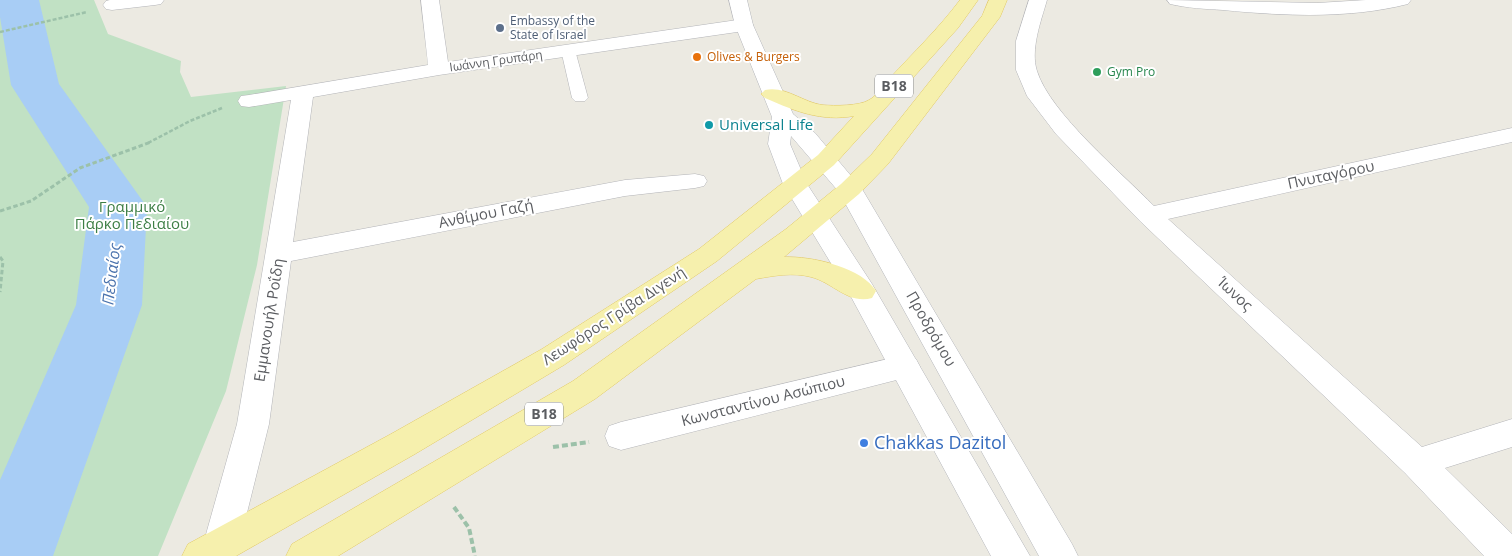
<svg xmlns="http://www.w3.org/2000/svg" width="1512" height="556" font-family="'Open Sans',sans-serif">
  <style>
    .green { fill: #c1e1c4 }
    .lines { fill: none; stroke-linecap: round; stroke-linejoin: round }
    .river { fill: #a8cdf5; fill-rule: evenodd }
    .lane-casing { stroke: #b3b4b8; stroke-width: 1 }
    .street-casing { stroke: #b3b4b8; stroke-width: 1 }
    .secondary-casing { stroke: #b4b6bb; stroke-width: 1 }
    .primary-casing { stroke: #e2c965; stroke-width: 1 }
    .path-far2 { stroke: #9cc1a9; stroke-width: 2.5; stroke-dasharray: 4 2; stroke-linecap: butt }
    .path-far1 { stroke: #9cc1a9; stroke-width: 3; stroke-dasharray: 4.5 2.5; stroke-linecap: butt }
    .path { stroke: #9cc1a9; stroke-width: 4; stroke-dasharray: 6 3; stroke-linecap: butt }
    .lane { fill: #fff; fill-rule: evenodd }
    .street { fill: #fff; fill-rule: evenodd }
    .secondary { fill: #fff; fill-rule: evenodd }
    .primary { fill: #f6f0ad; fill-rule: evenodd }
    .service-dot { fill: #5c6f8a; stroke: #fff; stroke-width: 2 }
    .food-dot { fill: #e8710a; stroke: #fff; stroke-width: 2 }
    .leisure-dot { fill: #2e9e5b; stroke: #fff; stroke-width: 2 }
    .culture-dot { fill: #0f9aa8; stroke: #fff; stroke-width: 2 }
    .shop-dot { fill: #3f7fe0; stroke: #fff; stroke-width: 2 }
    .labels { text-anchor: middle; stroke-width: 4; stroke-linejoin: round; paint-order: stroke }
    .far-service-label { font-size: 12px; fill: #4e5e75; stroke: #fff; text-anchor: start }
    .far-food-label { font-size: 12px; fill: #c56008; stroke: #fff; text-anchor: start }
    .far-street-label { font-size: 12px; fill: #5b5d61; stroke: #fff }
    .far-leisure-label { font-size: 12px; fill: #27864d; stroke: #fff; text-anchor: start }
    .shield { fill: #fff; stroke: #8c8e90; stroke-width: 1 }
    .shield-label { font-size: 14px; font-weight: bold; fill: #5b5d61 }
    .culture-label { font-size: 15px; fill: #0d838f; stroke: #fff; text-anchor: start }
    .street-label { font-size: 15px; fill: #5b5d61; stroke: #fff }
    .park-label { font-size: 15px; fill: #3d7e45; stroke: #fff }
    .water-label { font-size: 16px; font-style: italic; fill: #4b73ad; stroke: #fff }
    .near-shop-label { font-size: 18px; fill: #366cbe; stroke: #fff; text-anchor: start }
  </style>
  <rect width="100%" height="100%" fill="#eceae2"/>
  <path class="green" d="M 0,0 L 94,0 L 108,34 L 181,61 L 180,72 L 191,97 L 286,86 L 257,265 L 226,391 L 158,556 L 0,556 Z"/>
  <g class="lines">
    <path class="river" d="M 0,0 L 39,0 L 59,84 L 147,207 L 142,305 L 53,556 L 0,556 L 0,480 L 76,305 L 89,207 L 11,85 L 0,17 Z"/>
    <defs>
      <path id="lane" d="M 568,46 L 573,47 L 575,50 L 588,98 L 585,101 L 575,101 L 572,98 L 561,50 L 563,47 Z"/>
      <path id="street" d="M 110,0 L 164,0 L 161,4 L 155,5 L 112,10 L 106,9 L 103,5 L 106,1 Z
        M 421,0 L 439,0 L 448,62 L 744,19 L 751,21 L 753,25 L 751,29 L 744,31 L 439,75 L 313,97 L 293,242 L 625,180 L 695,174 L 704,176 L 707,181 L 704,186 L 695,188 L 625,196 L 291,261 L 269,424 L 239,545 L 234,556 L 208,556 L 203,545 L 237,424 L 291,100 L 249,107 L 241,106 L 238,101 L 241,96 L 249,95 L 428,65 Z
        M 1029,0 L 1047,0 C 1041,21 1030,50 1037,71 C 1050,113 1122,173 1154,206 L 1512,128 L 1512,142 L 1168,219 L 1422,447 L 1512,419 L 1512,447 L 1445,468 L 1512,534 L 1512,556 L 1484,556 L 1405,473 L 1140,221 L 1056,134 L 1027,96 L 1016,70 L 1016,41 Z
        M 1167,0 L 1317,3 L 1366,0 L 1411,0 L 1408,4 C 1349,19 1284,16 1223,10 C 1206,9 1187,8 1170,4 Z
        M 905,355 L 916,359 L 920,367 L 916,375 L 621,450 L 609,446 L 605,436 L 609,426 L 621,422 Z"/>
      <path id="secondary" d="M 729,0 L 747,0 L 753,25 L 793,114 L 815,133 L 862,189 L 1072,544 L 1078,556 L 1039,556 L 839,192 L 791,136 L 790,144 L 807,184 L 872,284 L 1030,556 L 991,556 L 849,293 L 783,184 L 768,144 L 772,117 L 735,25 Z"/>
      <path id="primary" d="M 960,0 L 978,0 L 958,28 L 834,165 L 717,261 L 564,365 L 415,454 L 236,556 L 182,556 L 188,544 L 391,434 L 542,349 L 699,249 L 818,155 L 854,116 C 822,122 794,111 765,98 L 761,94 L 765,90 C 784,85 804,103 823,105 C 834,106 860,106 869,100 C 877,96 884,84 890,78 C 914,52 939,28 960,0 Z
        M 989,0 L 1007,0 L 1000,17 L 888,164 L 859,194 L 784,257 C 811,256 862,267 876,291 L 872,298 C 849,305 832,282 811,277 C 793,272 773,276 756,279 L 595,399 L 338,556 L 286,556 L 292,544 L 573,381 L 786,229 L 841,184 L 872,154 L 982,16 Z"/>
    </defs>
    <use href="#lane" class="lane-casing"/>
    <use href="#street" class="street-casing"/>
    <use href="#secondary" class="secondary-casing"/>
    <use href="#primary" class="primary-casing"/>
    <path class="path-far2" d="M 0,32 L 87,12
      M 148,143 L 190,121 L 222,108"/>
    <path class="path-far1" d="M 0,211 L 31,201 L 80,168 L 151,142
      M 0,257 L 3,261 L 0,292"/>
    <path class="path" d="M 553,447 L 589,442
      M 454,507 L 469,528 L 475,556"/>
    <use href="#lane" class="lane"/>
    <use href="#street" class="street"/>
    <use href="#secondary" class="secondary"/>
    <use href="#primary" class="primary"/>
  </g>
  <circle class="service-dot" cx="500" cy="28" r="5"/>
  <circle class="food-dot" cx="697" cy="57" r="5"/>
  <circle class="leisure-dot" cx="1097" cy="72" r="5"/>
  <circle class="culture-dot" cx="709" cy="125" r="5"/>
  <circle class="shop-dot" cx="864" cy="443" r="5"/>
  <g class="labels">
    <g class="far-service-label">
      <text x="510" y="25">Embassy of the<tspan x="510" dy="14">State of Israel</tspan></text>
    </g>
    <g class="far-food-label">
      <text x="707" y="61">Olives &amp; Burgers</text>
    </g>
    <g class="far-street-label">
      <text transform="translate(496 61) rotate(-8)" y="4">Ιωάννη Γρυπάρη</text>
    </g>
    <g class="far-leisure-label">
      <text x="1107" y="76">Gym Pro</text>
    </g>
    <g class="shield">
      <rect x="875" y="74.5" width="38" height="23" rx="4"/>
      <rect x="525" y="402.5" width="38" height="23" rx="4"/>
    </g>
    <g class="shield-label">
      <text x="894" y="91">B18</text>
      <text x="544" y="419">B18</text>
    </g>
    <g class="culture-label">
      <text x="719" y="130">Universal Life</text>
    </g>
    <g class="street-label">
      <text transform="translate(1331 175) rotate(-12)" y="5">Πνυταγόρου</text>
      <text transform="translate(486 214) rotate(-11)" y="5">Ανθίμου Γαζή</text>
      <text transform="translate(1235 294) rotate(43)" y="5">Ίωνος</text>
      <text transform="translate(614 316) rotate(-33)" y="5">Λεωφόρος Γρίβα Διγενή</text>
      <text transform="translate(269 320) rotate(-81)" y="5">Εμμανουήλ Ροΐδη</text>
      <text transform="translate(931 329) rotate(60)" y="5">Προδρόμου</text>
      <text transform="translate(763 401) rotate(-14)" y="5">Κωνσταντίνου Ασώπιου</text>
    </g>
    <g class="park-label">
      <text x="132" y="212">Γραμμικό<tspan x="132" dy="17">Πάρκο Πεδιαίου</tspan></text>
    </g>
    <g class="water-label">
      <text transform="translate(111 274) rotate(-83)" y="6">Πεδιαίος</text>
    </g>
    <g class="near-shop-label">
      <text x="874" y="449">Chakkas Dazitol</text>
    </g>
  </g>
</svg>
